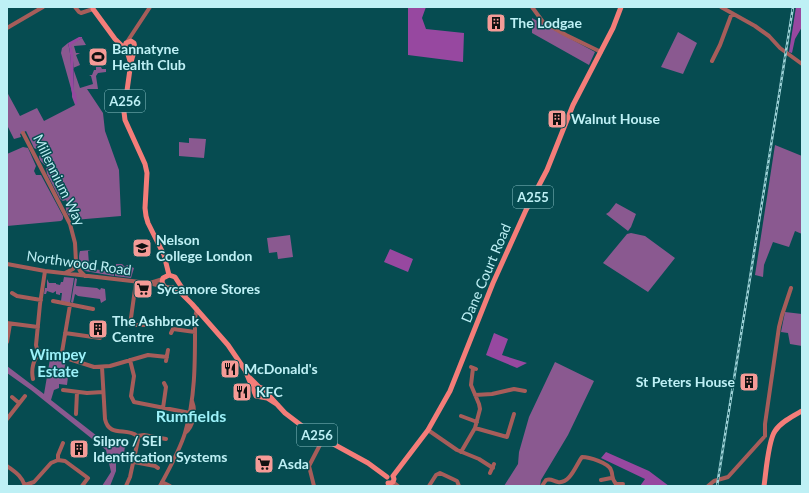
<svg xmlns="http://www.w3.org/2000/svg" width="809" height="493" font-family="Lato,sans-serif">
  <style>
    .green { fill: #8a5990 }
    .forest { fill: #9748a0 }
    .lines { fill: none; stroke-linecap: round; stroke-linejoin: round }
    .minor { stroke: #a75d5a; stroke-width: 4 }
    .major { stroke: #f47d79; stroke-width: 5 }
    .rail-casing { stroke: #9ed3d8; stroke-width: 2.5 }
    .rail { stroke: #064c51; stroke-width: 1; stroke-dasharray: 3; stroke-linecap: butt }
    .labels { text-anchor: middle; stroke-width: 3; stroke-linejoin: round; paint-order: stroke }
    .shield { fill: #064c51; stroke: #87bfc4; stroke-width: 1 }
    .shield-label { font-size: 13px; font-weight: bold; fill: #bef0f5 }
    .poi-label { font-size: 14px; font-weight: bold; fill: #bef0f5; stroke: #064c51; text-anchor: start }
    .street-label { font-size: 14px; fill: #bef0f5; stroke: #064c51 }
    .neighbourhood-label { font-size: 15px; font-weight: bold; fill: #9cf1f9; stroke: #064c51 }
    .quarter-label { font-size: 16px; font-weight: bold; fill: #9cf1f9; stroke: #064c51 }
  </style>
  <rect width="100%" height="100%" fill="#064c51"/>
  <path class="green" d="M 532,18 L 595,52 L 589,65 L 532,33 Z
    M 678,32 L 697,43 L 683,74 L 661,67 Z
    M 82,38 L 86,45 L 74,46 L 76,53 L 80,53 L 76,55 L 80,65 L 73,68 L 80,88 L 93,84 L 91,76 L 89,75 L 92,75 L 94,70 L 96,70 L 96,67 L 101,67 L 102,69 L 106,69 L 106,72 L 98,73 L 96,76 L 98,89 L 87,89 L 103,113 L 105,131 L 119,170 L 121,216 L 74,220 C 69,218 65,211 66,206 L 68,204 L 66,200 L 63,201 L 60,199 L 47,174 L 46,166 C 43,163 39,161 39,156 L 42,154 L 40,149 L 36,149 L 34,148 L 26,131 L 20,134 L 21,137 L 14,139 L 7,125 L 7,92 L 20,116 L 37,108 L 44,121 L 75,105 L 72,97 L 72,92 L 61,53 L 62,48 L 68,43 C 72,57 71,76 72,91 L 74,91 C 74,80 74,54 70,44 Z
    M 189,138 L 206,139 L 204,158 L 179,156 L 179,142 L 189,143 Z
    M 775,145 L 802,156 L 802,234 L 795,231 L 789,247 L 773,242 L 764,265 L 763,277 L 755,275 Z
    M 23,147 L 28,148 L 36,166 L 34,171 L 36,175 L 41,175 L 63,216 L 63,219 L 61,221 L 7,226 L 7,154 Z
    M 616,203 L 636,214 L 631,227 L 628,231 L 606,214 L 609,212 Z
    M 631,233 L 645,236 L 675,258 L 648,292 L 603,263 L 627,234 Z
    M 290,235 L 293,257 L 278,259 L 277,252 L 269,253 L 267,238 Z
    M 91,250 L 88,251 L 89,264 L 90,264 L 93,269 L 114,272 L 114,276 L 85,271 C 79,267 78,257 80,251 Z
    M 116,264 L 122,264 L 125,267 L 127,265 L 134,268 L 131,278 L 115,276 Z
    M 64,277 L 74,278 L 70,303 L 61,301 L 62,293 L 60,293 L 60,295 L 56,294 L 56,291 L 53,293 L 47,291 L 46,294 L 44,294 L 45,288 L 47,288 L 47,279 L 49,283 L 56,283 L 56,284 L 60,285 L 61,282 L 63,282 Z
    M 75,278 L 77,279 L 76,286 L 97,288 L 100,290 L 101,288 L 105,289 L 106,300 L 101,303 L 100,299 L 78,296 L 75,294 L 73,303 L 71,302 Z
    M 785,312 L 802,314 L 802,346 L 790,344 L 788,333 L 781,332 Z
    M 50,359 L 66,361 L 63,375 L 68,377 L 67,385 L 59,384 L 59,388 L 54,390 L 51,400 L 106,443 L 125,446 L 123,461 L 116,460 L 116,471 L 110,486 L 102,486 L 111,472 L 106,450 L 31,390 L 7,373 L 7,366 L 44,394 Z
    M 555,362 L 594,381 L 568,435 L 541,480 L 540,486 L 504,486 L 518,464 L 519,452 L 529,417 Z"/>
  <path class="forest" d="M 408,7 L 426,7 L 422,18 L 426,29 L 464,33 L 463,62 L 408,55 Z
    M 796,7 L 802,7 L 802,27 L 795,39 L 792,53 L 789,52 Z
    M 79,37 L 82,37 L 82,38 L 71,45 L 73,53 L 74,91 L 76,94 L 77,104 L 76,105 C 66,86 74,63 68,43 Z
    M 390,249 L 413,259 L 408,272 L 384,262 Z
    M 494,333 L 508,339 L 502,355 L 527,363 L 517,368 L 486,355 Z
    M 606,452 L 649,471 L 669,486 L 640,486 L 645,479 L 601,458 Z"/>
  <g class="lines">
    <path class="minor" d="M 75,7 L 79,12 L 81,13 L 93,9
      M 532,7 L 543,22 L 566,35 L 601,52
      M 721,7 L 755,26 L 769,36 L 780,48 L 802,64
      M 7,28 L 43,7
      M 127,42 L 150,7
      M 712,61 L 720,45 L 732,13
      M 23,133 L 70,224 L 75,243 L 76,262 L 80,271 L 85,276
      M 7,264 L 45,271 L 149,283 L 165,287
      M 45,271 L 40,304 L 36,345 L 37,349 L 42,354 L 69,359 L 94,367 L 110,366 L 148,355 L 167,357
      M 65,273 L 73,269 L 76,262
      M 136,282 L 130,325 L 151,325
      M 150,283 L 163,279
      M 12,293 L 17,296 L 41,300
      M 53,301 L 93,309
      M 7,323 L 38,327
      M 65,333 L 100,338
      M 171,333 L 173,329 L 195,332
      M 7,342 L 10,324
      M 61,358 L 70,305
      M 130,360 L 134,376 L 131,396 L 134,402 L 190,413
      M 166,361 L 168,350
      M 102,367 L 105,419 C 109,438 127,427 137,436 L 144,435 L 166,439
      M 471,367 L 476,369
      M 33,379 C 31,370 33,359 40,353
      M 63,390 L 87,393 L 103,392
      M 475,395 L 492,394 L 514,389 L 525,391
      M 12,397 L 19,403
      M 163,408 L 166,387 L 164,383
      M 76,414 L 77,392
      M 461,416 L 477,422
      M 7,419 L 25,396
      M 475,428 L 507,437 L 514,414
      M 428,430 L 457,450 L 479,459 L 493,468
      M 185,433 C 194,426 196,411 192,401
      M 765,436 L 765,424 L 779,327 L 782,315 L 791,288
      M 461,452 L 475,428 L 480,409 L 479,404 L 471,385 L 473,368
      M 58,460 L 58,455 L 63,443
      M 134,462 L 155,466 L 158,468
      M 7,466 C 15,472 22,476 25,486
      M 490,473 L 494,464
      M 601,480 L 611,478
      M 162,482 L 170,486
      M 393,482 L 398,486
      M 25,485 L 34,482 L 51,463 L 58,460 L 65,461 L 88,478 L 82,486
      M 126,486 L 130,477 L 138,440 L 137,436
      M 160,486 C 169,469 179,452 185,433 C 196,396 195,357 195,318 L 197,309
      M 314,486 L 309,466 L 323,439
      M 429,486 L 436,475 L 440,473 L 457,481 L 459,486
      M 542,486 L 546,480 C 551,478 553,481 558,482 C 570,484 576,465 582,457 C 589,457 609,463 611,470 C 614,477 610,476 616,484 L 623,484
      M 708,486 L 714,481 L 728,477 L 765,436"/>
    <path class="major" d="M 93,7 L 93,9 L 115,39 L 127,51 L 130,61
      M 125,50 L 125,46 L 126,43 L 131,41 L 134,43 L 135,48 L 131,62 L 124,112 L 125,120 L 145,164 L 147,173 L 145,208 L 146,216 L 148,223 L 164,255 L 169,275
      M 169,275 L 163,278 C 161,282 163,286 167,288 L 173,288 L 178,290 L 192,304 L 228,345 L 245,370 L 256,396 L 267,398 L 278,405
      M 169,275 L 175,277 L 186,294
      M 250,378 L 259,387 L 262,388 L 285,413 L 306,429 L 368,463 L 387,477
      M 393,476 L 428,430 L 450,391 L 493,283 L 526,210 L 547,170 L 573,105 L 613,28 L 621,7
      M 388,483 L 391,483 L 393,482 L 394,479 L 393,476
      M 764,486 C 766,473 768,441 775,431 C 781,422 793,416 802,411"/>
    <defs>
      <path id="rail" d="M 717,486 L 793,7"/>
    </defs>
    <use href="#rail" class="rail-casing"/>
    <use href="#rail" class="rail"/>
  </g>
  <defs>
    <symbol id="building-square" viewBox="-11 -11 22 22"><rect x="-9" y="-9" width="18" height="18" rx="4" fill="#f59b97" stroke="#064c51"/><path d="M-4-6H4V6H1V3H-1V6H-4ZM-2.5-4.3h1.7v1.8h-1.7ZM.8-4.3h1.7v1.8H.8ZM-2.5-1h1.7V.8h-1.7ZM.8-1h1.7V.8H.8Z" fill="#111"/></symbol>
    <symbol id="stadium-square" viewBox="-11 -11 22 22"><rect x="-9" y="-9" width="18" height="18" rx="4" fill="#f59b97" stroke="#064c51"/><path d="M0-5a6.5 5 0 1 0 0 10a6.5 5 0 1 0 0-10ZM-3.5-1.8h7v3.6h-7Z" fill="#111"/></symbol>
    <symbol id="university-square" viewBox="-11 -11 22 22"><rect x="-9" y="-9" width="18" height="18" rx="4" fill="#f59b97" stroke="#064c51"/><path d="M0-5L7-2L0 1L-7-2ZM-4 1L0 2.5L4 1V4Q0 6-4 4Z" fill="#111"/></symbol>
    <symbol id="supermarket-square" viewBox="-11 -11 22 22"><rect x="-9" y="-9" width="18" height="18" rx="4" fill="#f59b97" stroke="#064c51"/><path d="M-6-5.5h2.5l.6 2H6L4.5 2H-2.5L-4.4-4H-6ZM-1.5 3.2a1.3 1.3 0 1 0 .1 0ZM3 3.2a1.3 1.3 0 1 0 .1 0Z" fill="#111"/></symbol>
    <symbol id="restaurant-square" viewBox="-11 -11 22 22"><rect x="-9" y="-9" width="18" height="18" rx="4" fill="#f59b97" stroke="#064c51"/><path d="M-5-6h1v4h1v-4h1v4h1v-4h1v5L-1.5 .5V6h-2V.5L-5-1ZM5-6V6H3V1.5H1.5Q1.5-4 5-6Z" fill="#111"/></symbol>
  </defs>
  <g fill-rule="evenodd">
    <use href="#building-square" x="485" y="12" width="22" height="22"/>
    <use href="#stadium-square" x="87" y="46" width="22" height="22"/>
    <use href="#building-square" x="546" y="108" width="22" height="22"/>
    <use href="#university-square" x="131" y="237" width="22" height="22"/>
    <use href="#supermarket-square" x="132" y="278" width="22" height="22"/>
    <use href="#building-square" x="87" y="318" width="22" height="22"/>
    <use href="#restaurant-square" x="219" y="358" width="22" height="22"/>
    <use href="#building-square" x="738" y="371" width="22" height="22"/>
    <use href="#restaurant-square" x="231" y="381" width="22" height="22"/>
    <use href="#building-square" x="68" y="438" width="22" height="22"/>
    <use href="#supermarket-square" x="253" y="453" width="22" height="22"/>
  </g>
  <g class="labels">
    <g class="shield">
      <rect x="105" y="90" width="40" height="22" rx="3"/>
      <rect x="513" y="186" width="40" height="22" rx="3"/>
      <rect x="297" y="424" width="40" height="22" rx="3"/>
    </g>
    <g class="shield-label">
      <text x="125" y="106">A256</text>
      <text x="533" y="202">A255</text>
      <text x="317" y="440">A256</text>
    </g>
    <g class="poi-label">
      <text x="510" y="28">The Lodgae</text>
      <text x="112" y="54">Bannatyne<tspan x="112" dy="16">Health Club</tspan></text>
      <text x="571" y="124">Walnut House</text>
      <text x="156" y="245">Nelson<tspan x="156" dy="16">College London</tspan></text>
      <text x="157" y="294">Sycamore Stores</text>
      <text x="112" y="326">The Ashbrook<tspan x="112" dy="16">Centre</tspan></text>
      <text x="244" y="374">McDonald's</text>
      <text x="735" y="387" text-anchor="end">St Peters House</text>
      <text x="256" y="397">KFC</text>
      <text x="93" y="446">Silpro / SEI<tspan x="93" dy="16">Identifcation Systems</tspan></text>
      <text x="278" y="469">Asda</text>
    </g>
    <g class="street-label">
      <text transform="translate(59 180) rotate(64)" y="5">Millennium Way</text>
      <text transform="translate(79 263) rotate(8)" y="5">Northwood Road</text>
      <text transform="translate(486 273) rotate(-67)" y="5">Dane Court Road</text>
    </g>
    <g class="neighbourhood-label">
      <text x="58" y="360">Wimpey<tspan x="58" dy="17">Estate</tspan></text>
    </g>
    <g class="quarter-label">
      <text x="191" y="422">Rumfields</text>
    </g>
  </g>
  <rect width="809" height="493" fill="none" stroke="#bef0f5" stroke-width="16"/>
</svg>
